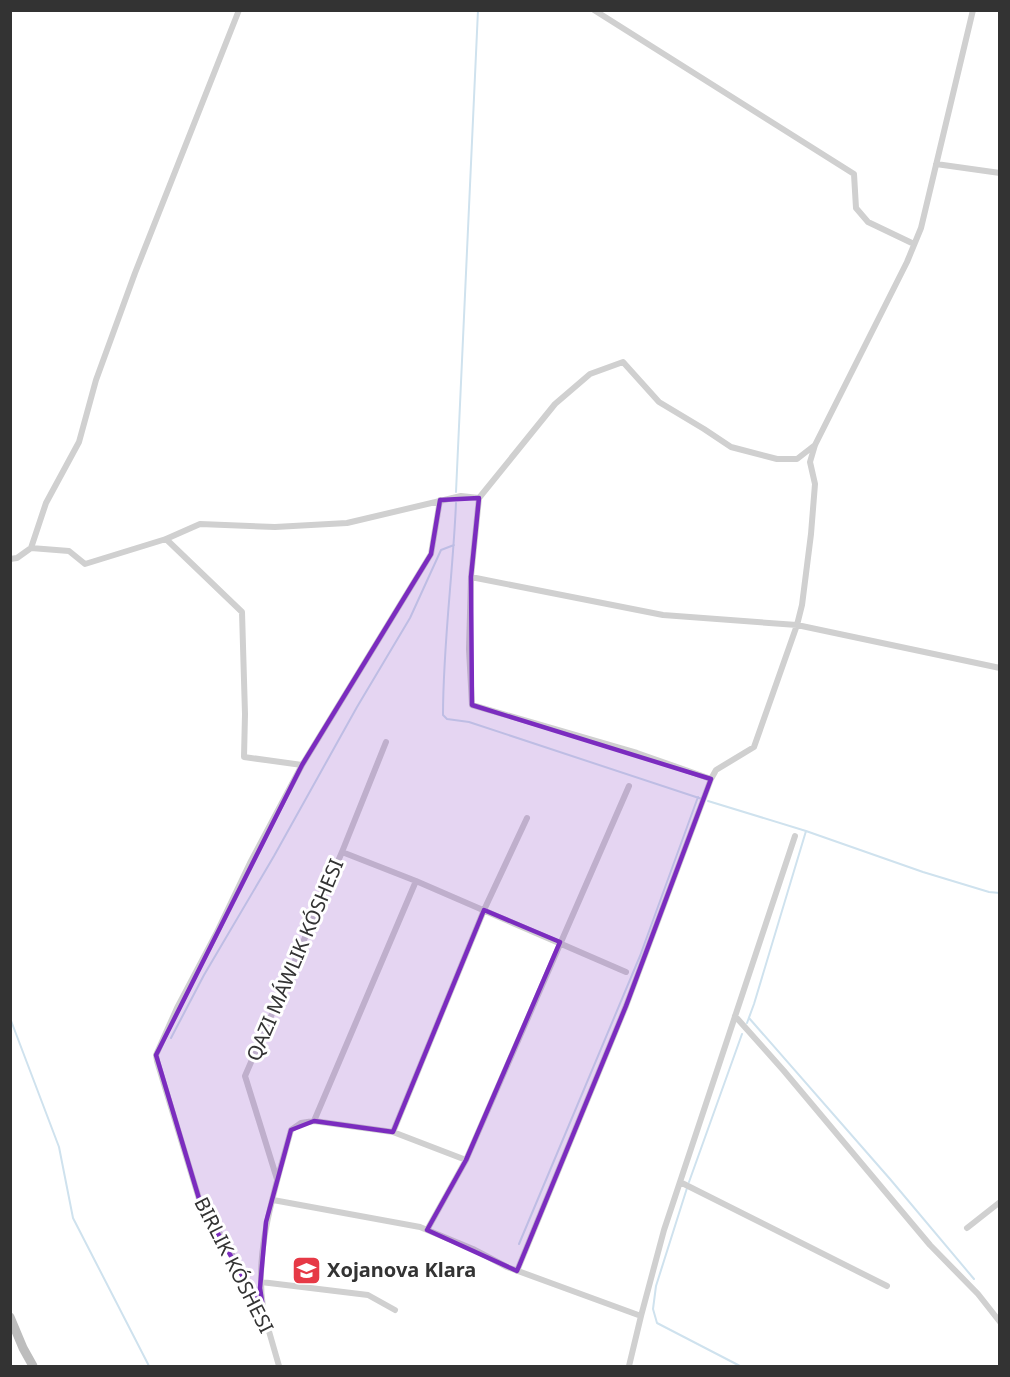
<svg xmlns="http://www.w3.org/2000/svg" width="1010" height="1377" font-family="'Noto Sans',sans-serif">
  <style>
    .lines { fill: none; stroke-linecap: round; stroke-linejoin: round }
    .stream { stroke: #cfe2ee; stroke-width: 2 }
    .minor { stroke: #d0d0d0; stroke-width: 6 }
    .secondary { stroke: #bdbdbd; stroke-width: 9 }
    .marked { fill: #7b2cbf; fill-opacity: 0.2; stroke: #7b2cbf; stroke-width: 4.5; stroke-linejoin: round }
    .labels { text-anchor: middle; stroke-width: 6; stroke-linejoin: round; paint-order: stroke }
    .street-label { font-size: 20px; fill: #333; stroke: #fff }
    .poi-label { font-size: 20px; font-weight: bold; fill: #333; stroke: #fff; text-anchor: start }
  </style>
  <rect width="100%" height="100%" fill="#fff"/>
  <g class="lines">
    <path class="stream" d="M 456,492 L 478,10
      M 456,503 C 453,574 443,644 443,715 L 447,719 L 469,722 L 702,799
      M 708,801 L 806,831 L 923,872 L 989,892 L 1000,893
      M 10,1018 L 59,1147 L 73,1218 L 149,1366
      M 749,1018 L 890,1179 L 974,1279
      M 747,1023 L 754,1004 L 806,831
      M 171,1038 L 204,975 L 274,856 L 357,707 L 410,618 L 441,550 L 454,545
      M 689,1182 L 742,1034
      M 687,1188 L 656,1286 L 653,1309 L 657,1323 L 740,1366
      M 519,1244 L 640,956 L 698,797"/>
    <path class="minor" d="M 594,10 L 854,174 L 856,208 L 868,222 L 914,244
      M 936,164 L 1000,173
      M 166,539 L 242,612 L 245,714 L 244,757 L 302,765
      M 31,548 L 69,551 L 85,564 L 166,539 L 200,524 L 275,527 L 347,523 L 461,496 L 479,498
      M 10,559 L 17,558 L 31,548 L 46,503 L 79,442 L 96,380 L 135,273 L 239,10
      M 471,577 L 663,615 L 797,625 L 1000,668
      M 711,779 L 637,753 L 472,705 L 469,649 L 471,577 L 479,498 L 555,404 L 590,374 L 623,362 L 659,402 L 704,429 L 731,447 L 777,459 L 797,459 L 815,445
      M 342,852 L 416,881 L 626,972
      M 735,1016 L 784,1071 L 930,1245 L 978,1294 L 1000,1322
      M 314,1121 L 393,1132 L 466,1160
      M 393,1132 L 484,910 L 527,818
      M 277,1179 L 245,1076 L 342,852 L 386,742
      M 680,1182 L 887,1286
      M 273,1200 L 420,1227 L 473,1249 L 507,1267 L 641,1316
      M 967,1228 L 1000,1202
      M 427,1230 L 466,1160 L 629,786
      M 517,1271 L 626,1006 L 711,779 L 716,770 L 754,747 L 797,625 L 802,605 L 811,534 L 815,484 L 810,462 L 815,445 L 907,262 L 921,228 L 973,10
      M 261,1282 L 368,1295 L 395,1310
      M 263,1307 C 254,1249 276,1186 291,1130 L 301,1123 L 314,1121 L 416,881
      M 279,1366 L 264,1314 L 227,1245 L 200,1202 L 157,1061 L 156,1055 L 177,1008 L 216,934 L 250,863 L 302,765 L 431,554 L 440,500
      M 629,1366 L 641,1316 L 664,1230 L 795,836"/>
    <path class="secondary" d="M 10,1317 L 23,1348 L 33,1366"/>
  </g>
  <path class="marked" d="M 479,498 L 471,577 L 472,705 L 711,779 L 626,1006 L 517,1271 L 427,1230 L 466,1160 L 560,942 L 484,910 L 393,1132 L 314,1121 L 291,1130 L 266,1222 L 260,1288 L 264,1314 L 200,1202 L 156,1055 L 302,765 L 431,554 L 440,500 Z"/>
  <defs>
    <symbol id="school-square" viewBox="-11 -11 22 22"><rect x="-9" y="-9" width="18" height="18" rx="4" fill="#e63946" stroke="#fff"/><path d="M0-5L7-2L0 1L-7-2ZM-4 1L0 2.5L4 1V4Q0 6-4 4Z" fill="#fff"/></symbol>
  </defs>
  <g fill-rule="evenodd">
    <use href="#school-square" x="290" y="1254" width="33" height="33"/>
  </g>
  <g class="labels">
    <g class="street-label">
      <text transform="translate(295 960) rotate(-67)" y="7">QAZI MÁWLIK KÓSHESI</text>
      <text transform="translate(234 1265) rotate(63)" y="7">BIRLIK KÓSHESI</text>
    </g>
    <g class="poi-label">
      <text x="327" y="1277">Xojanova Klara</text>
    </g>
  </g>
  <rect width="1010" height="1377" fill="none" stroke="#333333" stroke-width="24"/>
</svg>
